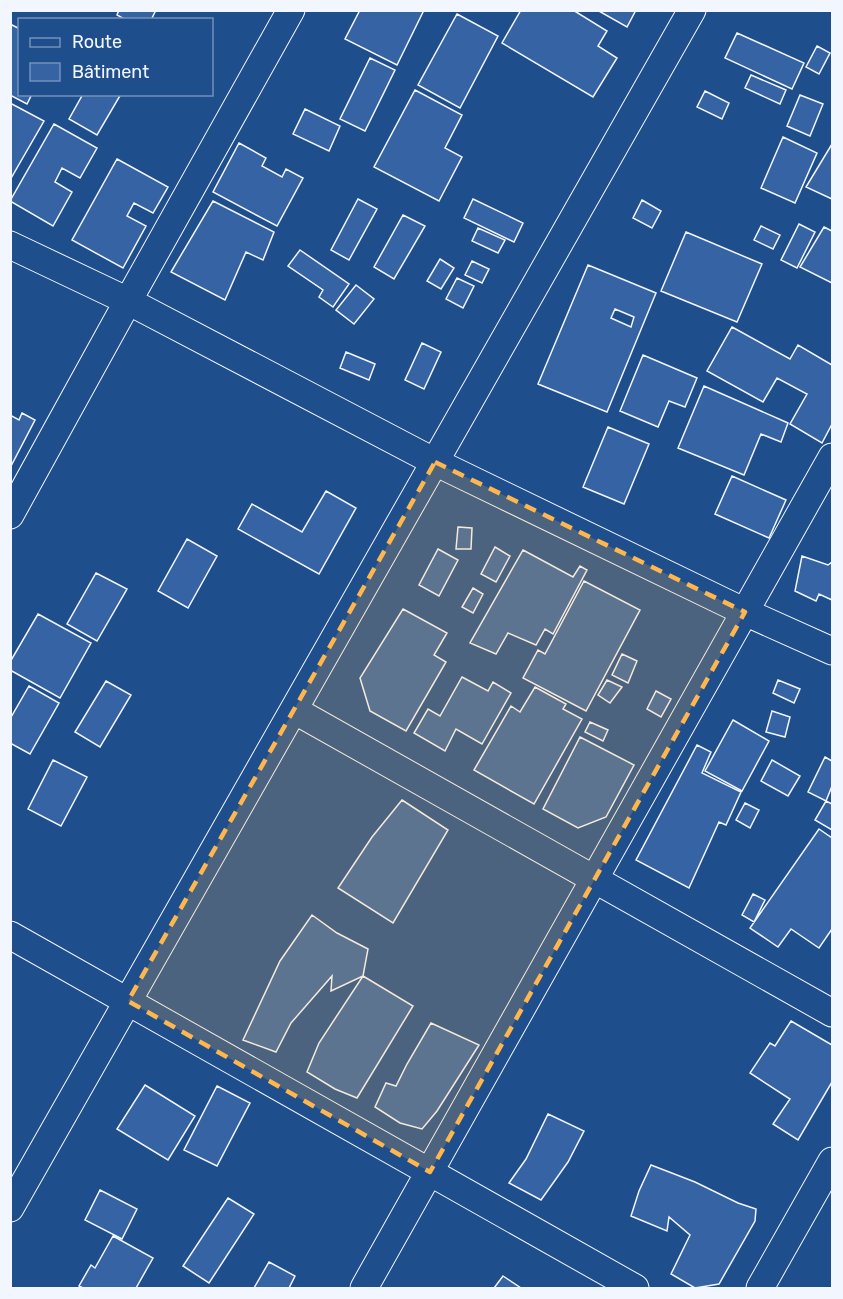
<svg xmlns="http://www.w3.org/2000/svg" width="843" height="1299" font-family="Rubik,sans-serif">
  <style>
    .building { fill: #3563a3; stroke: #f2f6ff; stroke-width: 1.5; fill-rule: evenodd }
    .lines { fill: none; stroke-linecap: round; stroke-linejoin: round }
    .minor-casing { stroke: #f2f6ff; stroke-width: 29 }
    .minor { stroke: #1f4e8c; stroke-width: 27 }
    .marked { fill: #ffb74d; fill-opacity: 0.2; stroke: #ffb74d; stroke-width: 4.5; stroke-dasharray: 12 8; stroke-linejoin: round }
  </style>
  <rect width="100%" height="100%" fill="#1f4e8c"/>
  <path class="building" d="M 119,10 L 156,10 L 151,20 L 126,20 L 117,15 Z
    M 360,10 L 424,10 L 397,65 L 345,39 Z
    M 521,10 L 573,10 L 607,31 L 598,46 L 617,58 L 593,97 L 502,43 Z
    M 597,10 L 636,10 L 627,27 Z
    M 457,14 L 498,36 L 460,108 L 418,85 Z
    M 10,24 L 20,29 L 20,94 L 32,94 L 27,104 L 10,95 Z
    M 737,33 L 804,63 L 792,89 L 725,58 Z
    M 817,46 L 830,53 L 819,74 L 806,67 Z
    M 370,58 L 395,70 L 365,131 L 340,119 Z
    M 751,75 L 786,90 L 780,104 L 745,88 Z
    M 415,90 L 462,115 L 445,148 L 462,157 L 439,201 L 374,167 Z
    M 705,91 L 729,103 L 722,119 L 697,107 Z
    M 83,94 L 121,94 L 97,135 L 69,119 Z
    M 800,95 L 823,104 L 810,136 L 787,126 Z
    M 10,103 L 44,121 L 10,180 Z
    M 305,109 L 340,126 L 329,151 L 293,134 Z
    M 54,124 L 97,148 L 80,178 L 62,168 L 55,182 L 72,192 L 53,226 L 10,201 Z
    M 783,137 L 817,153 L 795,203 L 761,188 Z
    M 239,143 L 266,158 L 262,166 L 282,177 L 286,169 L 303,178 L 277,226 L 213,192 Z
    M 832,144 L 832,199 L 806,187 Z
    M 117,159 L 168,187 L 153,213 L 134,203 L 127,216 L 146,226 L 123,268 L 72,240 Z
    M 358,199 L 377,209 L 349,260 L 331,250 Z
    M 473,199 L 523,223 L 514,242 L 464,218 Z
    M 642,200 L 661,211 L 652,228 L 633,218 Z
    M 213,201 L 274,232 L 263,260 L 246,252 L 225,300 L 171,272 Z
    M 403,215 L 425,226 L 394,279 L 374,267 Z
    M 799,224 L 815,232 L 797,268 L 781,260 Z
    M 761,226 L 780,235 L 773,249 L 754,240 Z
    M 824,227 L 832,231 L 832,283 L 800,267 Z
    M 478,228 L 505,240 L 498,253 L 472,241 Z
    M 686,232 L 762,264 L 737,322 L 661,291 Z
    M 300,250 L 349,284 L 333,307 L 319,297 L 323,290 L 288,266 Z
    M 440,259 L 454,268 L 441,289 L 427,281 Z
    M 472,261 L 489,269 L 482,283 L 465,275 Z
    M 588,265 L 656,293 L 607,412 L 538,384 ZM 615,309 L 634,317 L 631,327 L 611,318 Z
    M 457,278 L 474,286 L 463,308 L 446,299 Z
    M 356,285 L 374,299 L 354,324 L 336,310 Z
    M 732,327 L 790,359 L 798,345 L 832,365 L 832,424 L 822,443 L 790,424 L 807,394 L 777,378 L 763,402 L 707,371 Z
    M 422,343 L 441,352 L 424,389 L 405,380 Z
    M 346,352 L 375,364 L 369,380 L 340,368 Z
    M 643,355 L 697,378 L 685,407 L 669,401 L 658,427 L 620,411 Z
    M 704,386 L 788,423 L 781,442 L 761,434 L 744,475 L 678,448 Z
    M 22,413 L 35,420 L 10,468 L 10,415 L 19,420 Z
    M 608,427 L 649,444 L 624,504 L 583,487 Z
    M 732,476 L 786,500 L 769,538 L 715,514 Z
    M 326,491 L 356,508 L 319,574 L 238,529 L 252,504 L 302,532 Z
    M 458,527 L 472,528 L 471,549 L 456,549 Z
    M 187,539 L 217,556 L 188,608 L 158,591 Z
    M 495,547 L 510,556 L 496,582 L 481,574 Z
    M 438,549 L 458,560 L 439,596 L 419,585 Z
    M 523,550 L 573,577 L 580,566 L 587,570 L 553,634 L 545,629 L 536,645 L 508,633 L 496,654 L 470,643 Z
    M 802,556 L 828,565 L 832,562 L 832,600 L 819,594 L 816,601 L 795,591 Z
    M 96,573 L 127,589 L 97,641 L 67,624 Z
    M 584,581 L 640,610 L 586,711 L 523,678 L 538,650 L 545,654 Z
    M 473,588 L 483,594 L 473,613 L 462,607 Z
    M 403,609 L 447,633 L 434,655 L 446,662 L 406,731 L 370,711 L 360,678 Z
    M 38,614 L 91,643 L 60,698 L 10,670 L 10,662 Z
    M 622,654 L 637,661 L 628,683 L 612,675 Z
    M 462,677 L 488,691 L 493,682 L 511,693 L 482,744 L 456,729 L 445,751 L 414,733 L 428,709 L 440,716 Z
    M 607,680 L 622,687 L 610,703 L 598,695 Z
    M 778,680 L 800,689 L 794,703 L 773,693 Z
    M 106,681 L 131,695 L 100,747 L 75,732 Z
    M 29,686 L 59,703 L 30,754 L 10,743 L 10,719 Z
    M 535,687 L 566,704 L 563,709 L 582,719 L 534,804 L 474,770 L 511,706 L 520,712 Z
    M 656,691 L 671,699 L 661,717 L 647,709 Z
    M 772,711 L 790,717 L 785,737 L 766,732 Z
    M 733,720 L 769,741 L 742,791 L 705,771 Z
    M 590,722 L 608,730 L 603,741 L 585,732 Z
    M 580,737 L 634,765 L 606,817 L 578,828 L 543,809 Z
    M 697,745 L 711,752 L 702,773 L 741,792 L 726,825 L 719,822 L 689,888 L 636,860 Z
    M 825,757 L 832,761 L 832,786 L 826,801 L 808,792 Z
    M 53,760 L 87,777 L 61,826 L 28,809 Z
    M 772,760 L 800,776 L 788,796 L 761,781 Z
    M 402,800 L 448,830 L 393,923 L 338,888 L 372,837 Z
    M 826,801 L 832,804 L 832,830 L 815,820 Z
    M 745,803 L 759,810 L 750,828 L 736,820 Z
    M 819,829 L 832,838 L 832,929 L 819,948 L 791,929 L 778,947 L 750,928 Z
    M 753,894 L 765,900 L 754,922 L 742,915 Z
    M 312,915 L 337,933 L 368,949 L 363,976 L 331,991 L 332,976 L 291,1023 L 276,1052 L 243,1040 L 280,961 Z
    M 363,976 L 413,1006 L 357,1098 L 335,1089 L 307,1072 L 319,1043 Z
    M 791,1021 L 832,1045 L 832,1082 L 798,1140 L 773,1124 L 790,1099 L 750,1073 L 770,1043 L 775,1046 Z
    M 431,1023 L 479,1045 L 437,1111 L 422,1129 L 400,1123 L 375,1107 L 386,1083 L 396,1086 L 407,1064 Z
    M 145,1085 L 195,1116 L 168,1160 L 117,1129 Z
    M 217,1086 L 250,1103 L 217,1166 L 184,1150 Z
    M 548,1114 L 584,1131 L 568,1162 L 541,1200 L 509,1183 L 526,1159 Z
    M 651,1165 L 695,1182 L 738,1203 L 756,1209 L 755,1221 L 719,1284 L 695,1288 L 671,1274 L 690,1235 L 669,1217 L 667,1231 L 631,1216 L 639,1191 Z
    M 100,1190 L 137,1209 L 122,1239 L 85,1220 Z
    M 228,1198 L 254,1214 L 209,1283 L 183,1266 Z
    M 113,1236 L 153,1258 L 136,1288 L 83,1288 L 79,1286 L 91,1265 L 95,1268 Z
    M 269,1262 L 295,1276 L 289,1288 L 254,1288 Z
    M 503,1276 L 521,1288 L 494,1288 Z"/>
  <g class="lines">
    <defs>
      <path id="minor" d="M 10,245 L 128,301 L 435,462 L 745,612 L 832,651
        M 10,515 L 128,301 L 291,10
        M 294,710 L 832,1013
        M 10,935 L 635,1288
        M 10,1208 L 692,10
        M 364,1288 L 832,457
        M 760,1288 L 832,1161"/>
    </defs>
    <use href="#minor" class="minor-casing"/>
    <use href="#minor" class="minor"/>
  </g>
  <path class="marked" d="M 435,462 L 745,612 L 430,1172 L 128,1001 Z"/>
  <rect width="843" height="1299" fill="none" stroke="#f2f6ff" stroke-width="24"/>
  <rect x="18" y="18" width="195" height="78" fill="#1f4e8c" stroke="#7391ba" stroke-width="1.5"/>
  <rect x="30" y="38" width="30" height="9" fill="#1f4e8c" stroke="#7391ba" stroke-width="1.5"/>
  <text x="72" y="48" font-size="18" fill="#f2f6ff">Route</text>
  <rect x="30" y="63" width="30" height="18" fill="#3563a3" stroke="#7391ba" stroke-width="1.5"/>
  <text x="72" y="78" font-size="18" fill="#f2f6ff">Bâtiment</text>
</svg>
